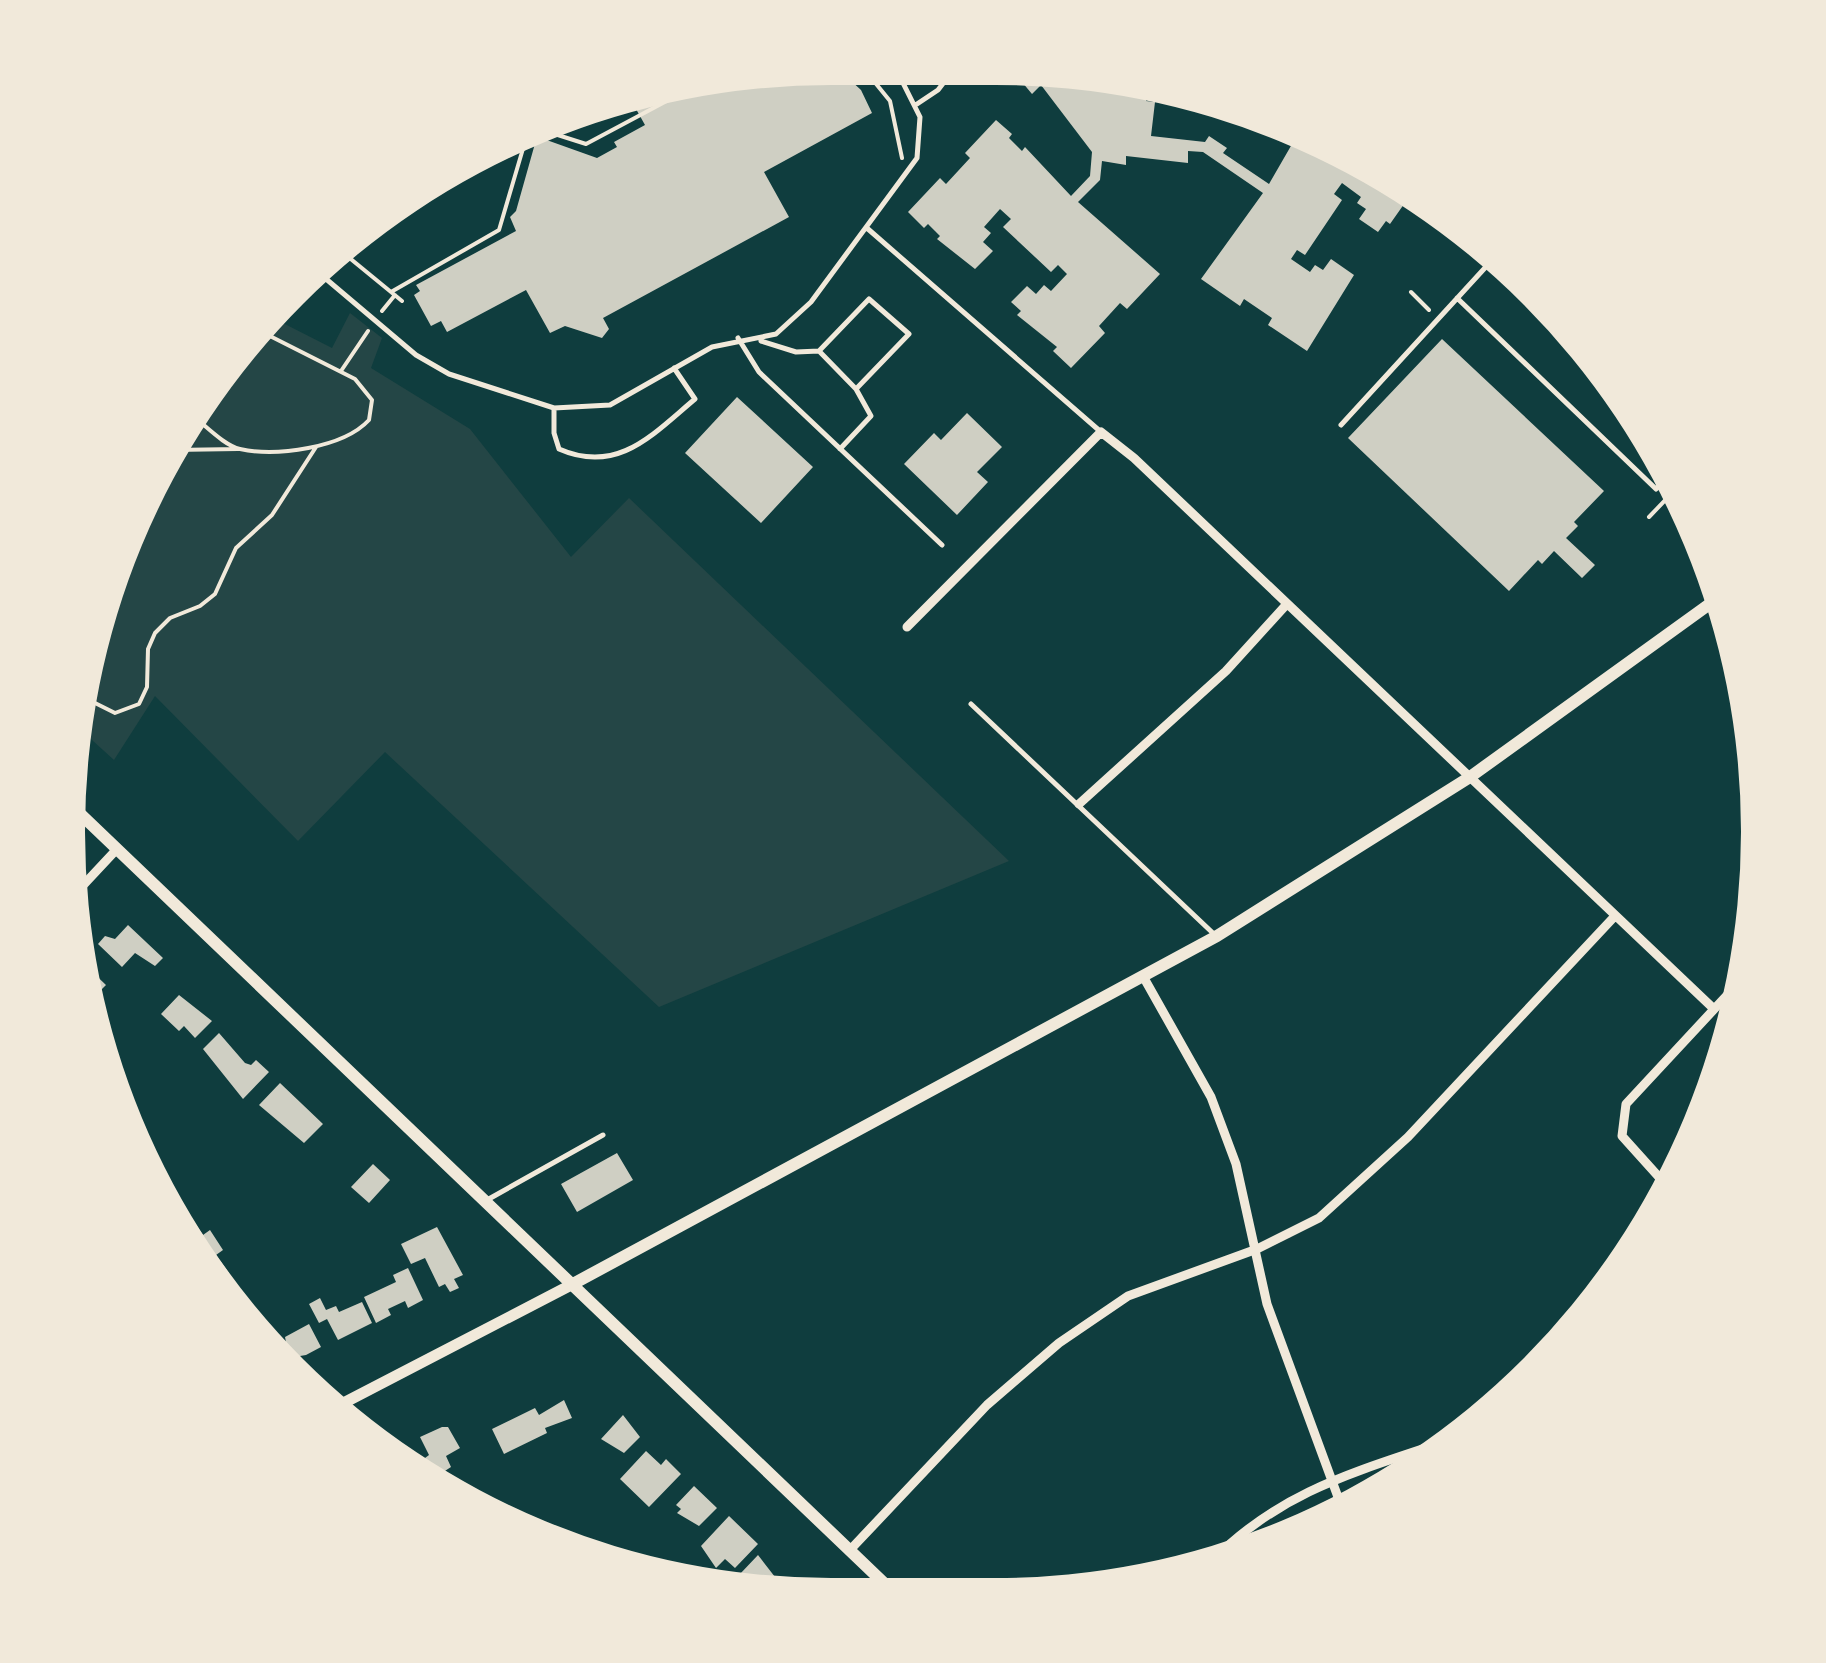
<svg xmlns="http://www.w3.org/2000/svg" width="1826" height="1663" font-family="'Fira Sans Condensed',sans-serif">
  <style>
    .green { fill: #244646 }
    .building { fill: #cfcfc3 }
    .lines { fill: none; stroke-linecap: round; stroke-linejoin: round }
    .path { stroke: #f1e9da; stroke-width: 4 }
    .service { stroke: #f1e9da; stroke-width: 5 }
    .minor { stroke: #f1e9da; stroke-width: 9 }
    .tertiary { stroke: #f1e9da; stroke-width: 11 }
    .secondary { stroke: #f1e9da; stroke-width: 12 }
  </style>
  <rect width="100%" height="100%" fill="#0f3d3e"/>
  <path class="green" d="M 350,313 L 382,338 L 371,368 L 470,429 L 571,557 L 629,498 L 1009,861 L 659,1007 L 385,752 L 298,841 L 155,696 L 114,760 L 81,730 L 93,634 L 147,493 L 226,366 L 273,318 L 332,348 Z"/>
  <path class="building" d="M 837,68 L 861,90 L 872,113 L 764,172 L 789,217 L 603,318 L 609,329 L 602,338 L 565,326 L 550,333 L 526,290 L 447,332 L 441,321 L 431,326 L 414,295 L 420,291 L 416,285 L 516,231 L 510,217 L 516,211 L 536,140 L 541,138 L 597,158 L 617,147 L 614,142 L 645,125 L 631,100 L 682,82 Z
    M 1017,76 L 1149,84 L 1146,101 L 1155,102 L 1151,136 L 1205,142 L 1209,136 L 1227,148 L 1223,153 L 1269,184 L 1299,132 L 1408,190 L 1409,197 L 1390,224 L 1386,221 L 1378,232 L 1359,219 L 1366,209 L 1357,203 L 1361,197 L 1342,183 L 1334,194 L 1342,200 L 1305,255 L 1297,250 L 1291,259 L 1310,272 L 1315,265 L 1323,270 L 1331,259 L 1354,275 L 1307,351 L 1268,325 L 1272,318 L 1244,299 L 1240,306 L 1201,279 L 1263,193 L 1203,152 L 1188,151 L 1188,163 L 1126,156 L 1126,165 L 1102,161 L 1100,180 L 1078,202 L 1160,274 L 1127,309 L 1120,303 L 1099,326 L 1105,333 L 1071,368 L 1053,351 L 1057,347 L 1017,315 L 1021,311 L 1011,302 L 1027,286 L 1036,294 L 1044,285 L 1051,291 L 1067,274 L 1058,265 L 1051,272 L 1003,227 L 1011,219 L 1000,209 L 984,227 L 991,233 L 983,242 L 993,251 L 975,269 L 937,239 L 940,236 L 928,224 L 924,228 L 908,212 L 940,178 L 946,184 L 970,158 L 965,153 L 996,120 L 1012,134 L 1009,138 L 1022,151 L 1025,147 L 1071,196 L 1090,176 L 1092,152 L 1041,85 L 1032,94 Z
    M 1442,339 L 1604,491 L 1574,522 L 1578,526 L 1566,538 L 1595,565 L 1582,578 L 1554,551 L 1542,564 L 1538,560 L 1509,591 L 1348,438 Z
    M 737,397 L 813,467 L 761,523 L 685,453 Z
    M 967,413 L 1002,447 L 977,472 L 988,482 L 957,515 L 904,464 L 934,433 L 941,440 Z
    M 128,925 L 163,958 L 155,966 L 135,953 L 122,967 L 98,944 L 105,936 L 115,939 Z
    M 80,960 L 106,985 L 90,1001 L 82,981 Z
    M 179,995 L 212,1021 L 195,1038 L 184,1026 L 179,1031 L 161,1014 Z
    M 219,1033 L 245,1063 L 251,1065 L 256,1060 L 269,1072 L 243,1099 L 203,1049 Z
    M 280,1083 L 323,1124 L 304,1143 L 259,1105 Z
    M 144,1151 L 183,1203 L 175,1209 L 142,1152 Z
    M 617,1153 L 633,1180 L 577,1212 L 561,1184 Z
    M 373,1164 L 390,1180 L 369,1203 L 351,1187 Z
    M 190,1216 L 203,1235 L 210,1230 L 223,1250 L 216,1255 L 229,1273 L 216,1281 L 182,1221 Z
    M 437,1227 L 463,1275 L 454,1279 L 459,1288 L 450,1292 L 445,1284 L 439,1287 L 425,1258 L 411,1264 L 401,1244 Z
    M 408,1268 L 423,1300 L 408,1308 L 405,1301 L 388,1309 L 391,1315 L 376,1323 L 364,1297 L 396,1282 L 393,1275 Z
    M 320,1298 L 326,1310 L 336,1306 L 339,1312 L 362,1302 L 372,1323 L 338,1340 L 327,1319 L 319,1323 L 309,1304 Z
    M 309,1324 L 321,1347 L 306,1355 L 294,1357 L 290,1349 L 283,1354 L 286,1361 L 270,1344 L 286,1342 L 285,1337 Z
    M 564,1400 L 572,1418 L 545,1428 L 547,1433 L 504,1454 L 492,1429 L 535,1408 L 539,1415 Z
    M 623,1415 L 640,1437 L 624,1453 L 601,1439 Z
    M 442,1427 L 448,1427 L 460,1448 L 446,1456 L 451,1467 L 431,1480 L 413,1467 L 429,1455 L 420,1437 Z
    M 646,1451 L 661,1465 L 666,1459 L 681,1474 L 649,1507 L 620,1479 Z
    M 694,1486 L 717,1508 L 699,1526 L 677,1513 L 681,1509 L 676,1505 Z
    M 729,1516 L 758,1544 L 735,1568 L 725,1559 L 716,1568 L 701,1546 Z
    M 758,1555 L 775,1577 L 764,1588 L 734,1589 L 748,1582 L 740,1574 Z"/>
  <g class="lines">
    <path class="path" d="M 864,69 L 890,101 L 902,158
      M 1257,117 L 1270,128 L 1292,128
      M 542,130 L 586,144 L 706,80
      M 1462,238 L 1479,257
      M 341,251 L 402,301
      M 391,292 L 499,230 L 527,135
      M 1411,292 L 1429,310
      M 382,311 L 395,295
      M 341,371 L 368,331
      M 194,417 C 206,426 225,446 240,449 C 276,457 343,448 369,420 L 372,400 L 355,379 L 260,331
      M 173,450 L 238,449
      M 1649,517 L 1674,491
      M 85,698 L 115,713 L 139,704 L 147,687 L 148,649 L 155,633 L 170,618 L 200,606 L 215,594 L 236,548 L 272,515 L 316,447"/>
    <path class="service" d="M 917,104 L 938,90 L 951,73
      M 868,229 L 1101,432
      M 1505,267 L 1548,308
      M 319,273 L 416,355 L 449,374 L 554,408 L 610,405 L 712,347 L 776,334 L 811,302 L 917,158 L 920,117 L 897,71
      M 1457,298 L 1656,489 L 1667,478
      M 738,338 L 759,372 L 942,545
      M 761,341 L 796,352 L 819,351 L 869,299 L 909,334 L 856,389
      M 819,351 L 856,389 L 871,416 L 840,449
      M 554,408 L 554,433 L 559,449 C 618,475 653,434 695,399 L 674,368
      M 1341,425 L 1494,258
      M 971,704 L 1216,936
      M 487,1200 L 603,1135"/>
    <path class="minor" d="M 907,627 L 1101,432 L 1134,458 L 1714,1009
      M 1079,804 L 1226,671 L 1286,605
      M 74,895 L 117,849
      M 1144,978 L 1211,1097 L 1236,1164 L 1267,1304 L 1342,1508
      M 1667,1186 L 1622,1136 L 1626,1104 L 1744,977
      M 850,1550 L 987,1405 L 1059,1343 L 1128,1296 L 1257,1249 L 1319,1218 L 1408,1137 L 1614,917
      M 1213,1560 C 1284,1488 1363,1470 1455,1438"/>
    <path class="tertiary" d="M 332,1409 L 571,1285"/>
    <path class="secondary" d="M 71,805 L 887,1586
      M 571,1285 L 1217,936 L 1470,777 L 1718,598"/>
  </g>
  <path d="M0 0H1826V1663H0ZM831 85H995A746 746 0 0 1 1741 831V832A746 746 0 0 1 995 1578H831A746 746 0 0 1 85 832V831A746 746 0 0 1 831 85Z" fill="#f1e9da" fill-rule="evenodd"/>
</svg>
